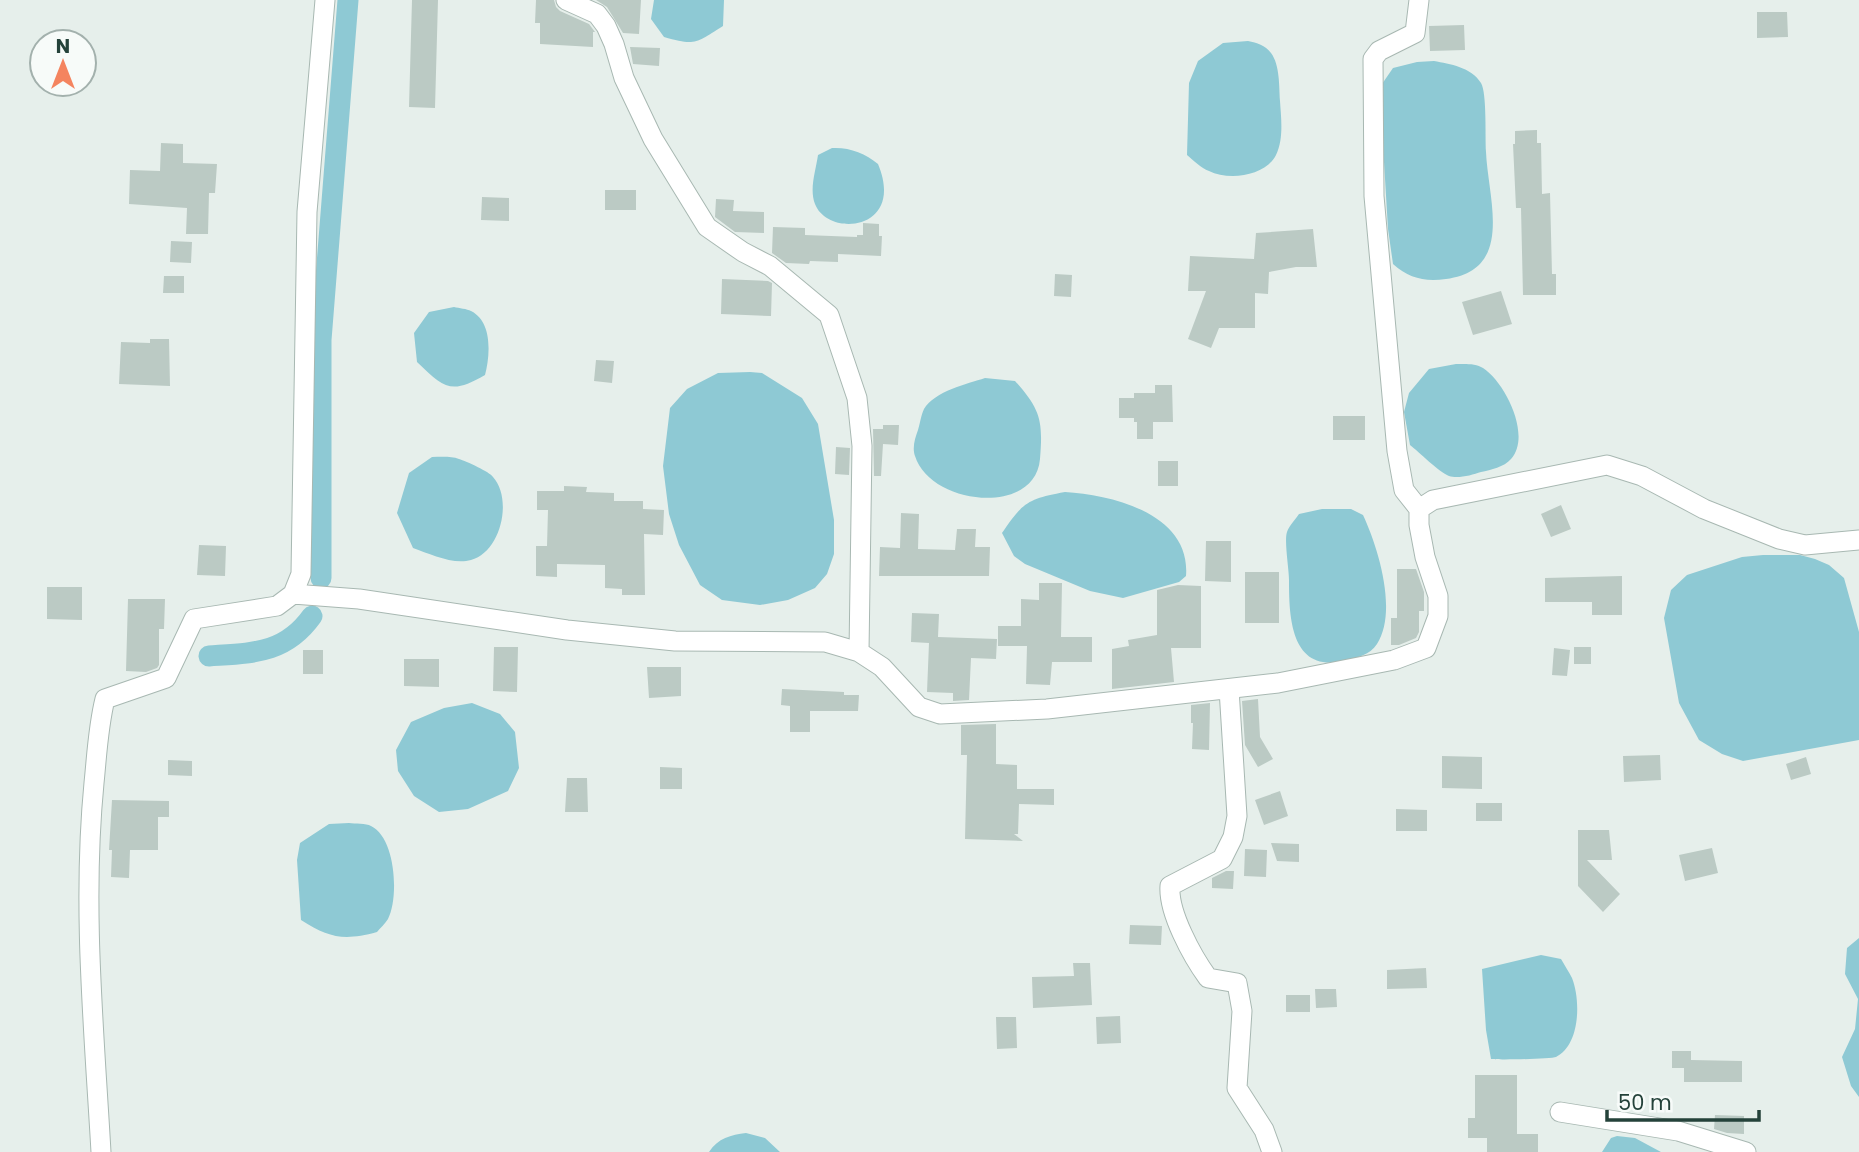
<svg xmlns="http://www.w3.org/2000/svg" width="1859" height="1152" font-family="Poppins,sans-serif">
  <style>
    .water { fill: #8ec9d4 }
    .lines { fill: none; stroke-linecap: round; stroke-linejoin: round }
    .canal { stroke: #8ec9d4; stroke-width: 21 }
    .building { fill: #bbcac4 }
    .street-casing { stroke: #a8b8b2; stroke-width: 21 }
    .street { stroke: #fff; stroke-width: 19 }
  </style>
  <rect width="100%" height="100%" fill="#e6efeb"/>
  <path class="water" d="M 654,0 L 724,0 L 723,26 C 696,43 696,46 664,37 L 651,19 Z
    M 1248,41 C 1257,43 1265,45 1271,53 C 1280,65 1279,86 1280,101 C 1281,117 1284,139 1276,155 C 1266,176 1229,181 1209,171 C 1201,168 1193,160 1187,155 L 1189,83 L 1198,61 L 1223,43 Z
    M 1434,61 C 1450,64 1471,67 1481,83 C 1487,93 1485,137 1486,152 C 1488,199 1515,270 1446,279 C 1424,282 1409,278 1393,264 L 1388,229 L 1380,95 L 1382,84 L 1393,68 L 1417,62 Z
    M 832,148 C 849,147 865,153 878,164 C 906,231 828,238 815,204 C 809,189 816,170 818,155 Z
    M 454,307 C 459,308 467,309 471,311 C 493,322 490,356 485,375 C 451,395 444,388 417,362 L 414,333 L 429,312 Z
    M 1456,364 C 1464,364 1476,363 1483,368 C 1505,382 1532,436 1511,459 C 1504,467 1491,470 1481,472 C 1472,475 1458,479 1449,476 C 1439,472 1419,452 1410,445 L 1404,412 L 1409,393 L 1429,369 Z
    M 750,372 L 762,373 L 802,398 L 818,424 L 834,520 L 834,554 L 827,574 L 815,588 L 788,600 L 760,605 L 722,600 L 700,585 L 679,545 L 669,514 L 663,466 L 670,408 L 687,389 L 718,373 Z
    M 985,378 L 1015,381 C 1041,410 1043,421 1040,459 C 1035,517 930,505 915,456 C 912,448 915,438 918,430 C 920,424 921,415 924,409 C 935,391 967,384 985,378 Z
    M 432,457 C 441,457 451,456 459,459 C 466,461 490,472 493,477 C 513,499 501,552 471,560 C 453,565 430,554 413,548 L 397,513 L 409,473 Z
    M 1065,492 C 1113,495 1191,514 1186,576 L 1179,582 L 1123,598 L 1090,591 L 1025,564 L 1014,556 L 1002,533 C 1023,502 1028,499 1065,492 Z
    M 1322,509 L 1351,509 L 1363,515 C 1378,547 1398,611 1377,644 C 1370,655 1356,658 1344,661 C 1291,673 1289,618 1289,580 C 1289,569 1284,541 1287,532 C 1289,526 1295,520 1299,514 Z
    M 1763,555 L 1800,555 L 1815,559 L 1829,565 L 1844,578 L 1859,632 L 1859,740 L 1743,761 L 1722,754 L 1699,740 L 1679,703 L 1664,618 L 1671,590 L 1687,575 L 1742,557 Z
    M 472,703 L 500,714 L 515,732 L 519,768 L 508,791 L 468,809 L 439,812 L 414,796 L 398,771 L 396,750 L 411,722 L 444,708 Z
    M 349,823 C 355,824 366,823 371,826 C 396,838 399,898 388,919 C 385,924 380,928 377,932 C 344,941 329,938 301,920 L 297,860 L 300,843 L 329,824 Z
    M 1859,938 L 1859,1097 L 1851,1086 L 1842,1057 L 1855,1029 L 1858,999 L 1845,974 L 1847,948 Z
    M 1541,955 L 1561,959 C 1565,966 1569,972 1572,978 C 1581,1001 1580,1045 1556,1057 C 1552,1059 1498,1060 1491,1059 L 1486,1030 L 1482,969 Z
    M 746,1133 L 765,1138 L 780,1152 L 709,1152 C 718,1138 731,1135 746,1133 Z
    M 1617,1136 L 1635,1138 L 1661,1152 L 1602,1152 L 1611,1138 Z"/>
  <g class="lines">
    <path class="canal" d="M 321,578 L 321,340 L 348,0
      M 209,656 C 252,653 285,654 312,616"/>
  </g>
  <path class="building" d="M 412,0 L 438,0 L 435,108 L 409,107 Z
    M 536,0 L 554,0 L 556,7 L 560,11 L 589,24 L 595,32 L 593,32 L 593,47 L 540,44 L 540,23 L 535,23 Z
    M 596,0 L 641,0 L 639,34 L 623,33 L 607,7 Z
    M 1757,12 L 1787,12 L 1788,37 L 1757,38 Z
    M 1464,25 L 1465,50 L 1430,51 L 1429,26 Z
    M 630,47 L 660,48 L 659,66 L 633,64 Z
    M 1537,130 L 1537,143 L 1541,143 L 1542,194 L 1550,193 L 1552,274 L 1556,274 L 1556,295 L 1523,295 L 1521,208 L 1516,208 L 1513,144 L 1515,144 L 1515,131 Z
    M 161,143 L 183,144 L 183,163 L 217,164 L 215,193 L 209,193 L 208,234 L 186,234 L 187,208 L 129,204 L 130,170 L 160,171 Z
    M 605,190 L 636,190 L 636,210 L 605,210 Z
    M 482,197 L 509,198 L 509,221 L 481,220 Z
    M 716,199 L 734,200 L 733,211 L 764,212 L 764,233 L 735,232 L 715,217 Z
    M 863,223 L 879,224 L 879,236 L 882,236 L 881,256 L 838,254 L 838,262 L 810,261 L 809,264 L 786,263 L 772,253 L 773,227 L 805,228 L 805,235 L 857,237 L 857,235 L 863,235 Z
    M 1313,229 L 1317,267 L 1296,267 L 1269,272 L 1268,294 L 1255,293 L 1255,328 L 1219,328 L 1211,348 L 1188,339 L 1206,291 L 1188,291 L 1190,256 L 1254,259 L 1256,233 Z
    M 171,241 L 192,242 L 191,263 L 170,262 Z
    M 1055,274 L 1072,275 L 1071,297 L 1054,296 Z
    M 164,276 L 184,276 L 184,293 L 163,293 Z
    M 722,279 L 768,281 L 772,283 L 771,316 L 721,314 Z
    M 1501,291 L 1512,324 L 1473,335 L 1462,302 Z
    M 150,339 L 169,339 L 170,386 L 119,384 L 121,342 L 150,343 Z
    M 596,360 L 614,361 L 612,383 L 594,381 Z
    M 1155,385 L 1172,385 L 1173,422 L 1153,422 L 1153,439 L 1137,439 L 1137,422 L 1134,422 L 1134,418 L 1119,418 L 1119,398 L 1134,398 L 1134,393 L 1155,393 Z
    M 1333,416 L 1365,416 L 1365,440 L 1333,440 Z
    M 883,425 L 899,425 L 898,445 L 883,444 L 881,476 L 874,476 L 873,429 L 883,429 Z
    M 836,447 L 850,448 L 849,475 L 835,474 Z
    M 1158,461 L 1178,461 L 1178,486 L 1158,486 Z
    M 564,486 L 587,487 L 586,492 L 614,493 L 614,501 L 643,501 L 643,509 L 664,510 L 663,535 L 644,534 L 645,595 L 622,595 L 622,589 L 605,588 L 605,565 L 557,564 L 557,577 L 536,576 L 536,546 L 547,546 L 548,510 L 537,510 L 537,491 L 564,491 Z
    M 1561,505 L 1571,529 L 1551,537 L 1541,514 Z
    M 901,513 L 919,514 L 918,549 L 955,550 L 957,529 L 976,529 L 975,547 L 990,547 L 989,576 L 879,576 L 880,547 L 900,548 Z
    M 1206,541 L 1231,541 L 1231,582 L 1205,581 Z
    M 199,545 L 226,546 L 225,576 L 197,575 Z
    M 1397,569 L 1416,569 L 1424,592 L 1424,611 L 1419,611 L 1419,632 L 1416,638 L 1399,645 L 1391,645 L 1391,618 L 1397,618 Z
    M 1245,572 L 1279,572 L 1279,623 L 1245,623 Z
    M 1622,576 L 1622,615 L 1592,615 L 1592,602 L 1545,602 L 1545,578 Z
    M 1039,583 L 1062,583 L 1061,637 L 1092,637 L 1092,662 L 1052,662 L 1050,685 L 1026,684 L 1027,646 L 998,646 L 998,626 L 1021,626 L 1021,599 L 1039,600 Z
    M 1178,585 L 1201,586 L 1201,648 L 1171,648 L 1174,682 L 1112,689 L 1112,649 L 1129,646 L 1128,640 L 1157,635 L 1157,590 Z
    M 47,587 L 82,587 L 82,620 L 47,619 Z
    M 128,599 L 165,599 L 164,629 L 159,629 L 159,665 L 157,668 L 146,672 L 126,671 Z
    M 912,613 L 939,614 L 938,637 L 997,639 L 996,659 L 971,658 L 969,700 L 953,701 L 953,693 L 927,692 L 929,643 L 911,642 Z
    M 494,647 L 518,647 L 517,692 L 493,691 Z
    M 1574,647 L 1591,647 L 1591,664 L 1574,664 Z
    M 1554,648 L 1570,650 L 1567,676 L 1552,675 Z
    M 303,650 L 323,650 L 323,674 L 303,674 Z
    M 404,659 L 439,659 L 439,687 L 404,686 Z
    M 647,667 L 681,667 L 681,696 L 649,698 Z
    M 782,689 L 844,692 L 844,695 L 859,695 L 858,711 L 810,711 L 810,732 L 790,732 L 790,706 L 781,705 Z
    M 1258,699 L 1260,737 L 1273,759 L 1258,767 L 1245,745 L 1242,701 Z
    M 1210,703 L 1209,750 L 1192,749 L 1193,723 L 1191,723 L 1191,705 Z
    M 996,724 L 996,764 L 1017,765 L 1017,789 L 1054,789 L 1054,805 L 1019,804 L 1018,834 L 1014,834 L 1023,841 L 965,839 L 967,755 L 961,755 L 961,725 Z
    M 1660,755 L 1661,780 L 1624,782 L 1623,756 Z
    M 1442,756 L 1482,757 L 1482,789 L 1442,788 Z
    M 1806,757 L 1811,774 L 1791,780 L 1786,764 Z
    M 168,760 L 192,761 L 192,776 L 168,775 Z
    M 660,767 L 682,768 L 682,789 L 660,789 Z
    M 567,778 L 587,778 L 588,812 L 565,812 Z
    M 1280,791 L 1288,816 L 1264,825 L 1255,800 Z
    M 112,800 L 169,801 L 169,817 L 158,817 L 158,850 L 130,850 L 129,878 L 111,877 L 112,850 L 109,850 Z
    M 1476,803 L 1502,803 L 1502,821 L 1476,821 Z
    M 1396,809 L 1427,810 L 1427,831 L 1396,831 Z
    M 1578,830 L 1609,830 L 1612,860 L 1587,860 L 1620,894 L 1603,912 L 1578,886 Z
    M 1271,843 L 1299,844 L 1299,862 L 1277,861 Z
    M 1712,848 L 1718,873 L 1685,881 L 1679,855 Z
    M 1245,849 L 1267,850 L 1266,877 L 1244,876 Z
    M 1226,871 L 1234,871 L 1233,889 L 1212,888 L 1212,878 Z
    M 1130,925 L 1162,926 L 1161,945 L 1129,944 Z
    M 1073,963 L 1090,963 L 1092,1005 L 1033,1008 L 1032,977 L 1074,976 Z
    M 1426,968 L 1427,988 L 1387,989 L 1387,970 Z
    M 1315,989 L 1336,989 L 1337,1007 L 1316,1008 Z
    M 1286,995 L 1310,995 L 1310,1012 L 1286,1012 Z
    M 1120,1016 L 1121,1043 L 1097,1044 L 1096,1017 Z
    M 996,1017 L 1016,1017 L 1017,1048 L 997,1049 Z
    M 1672,1051 L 1691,1051 L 1691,1060 L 1742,1061 L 1742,1082 L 1684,1082 L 1684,1068 L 1672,1068 Z
    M 1475,1075 L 1517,1075 L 1517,1134 L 1538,1134 L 1538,1152 L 1487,1152 L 1487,1138 L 1468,1138 L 1468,1118 L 1475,1118 Z
    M 1715,1115 L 1744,1116 L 1744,1134 L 1727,1133 L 1714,1129 Z"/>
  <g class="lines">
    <defs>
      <path id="street" d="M 566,0 L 597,14 L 606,26 L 614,44 L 624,78 L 653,139 L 707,227 L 743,252 L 770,266 L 829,315 L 857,398 L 862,446 L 859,652
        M 1419,509 L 1404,490 L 1397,451 L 1374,196 L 1373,59 L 1379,51 L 1415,33 L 1419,0
        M 293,594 L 359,599 L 567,630 L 675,641 L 825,642 L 859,652 L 882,667 L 919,707 L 940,714 L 1047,709 L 1278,683 L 1394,660 L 1426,648 L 1438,616 L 1438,596 L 1425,557 L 1419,525 L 1419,509 L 1433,500 L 1607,465 L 1642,476 L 1704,509 L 1779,539 L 1805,545 L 1859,540
        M 1229,689 L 1237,816 L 1233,837 L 1222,859 L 1170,886 C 1168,912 1192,956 1208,978 L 1237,983 L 1242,1011 L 1237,1088 L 1264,1130 L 1272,1152
        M 1560,1112 L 1678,1131 L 1746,1152
        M 101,1152 C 94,1029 82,906 94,783 C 97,754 98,727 105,699 L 166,678 L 194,619 L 277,606 L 293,594 L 301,574 L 307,212 L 325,0"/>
    </defs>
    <use href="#street" class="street-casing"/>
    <use href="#street" class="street"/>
  </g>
  <g transform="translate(63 63)"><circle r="33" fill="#f7fbf9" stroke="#a3b1ad" stroke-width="2"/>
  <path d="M0-5L12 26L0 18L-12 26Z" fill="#f4845f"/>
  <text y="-10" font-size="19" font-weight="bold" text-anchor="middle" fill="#24423a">N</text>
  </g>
  <path d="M1607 1110v10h152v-10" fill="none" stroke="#24423a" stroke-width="3.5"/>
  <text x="1618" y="1110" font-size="21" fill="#24423a" stroke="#f7fbf9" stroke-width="5" paint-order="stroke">50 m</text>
</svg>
